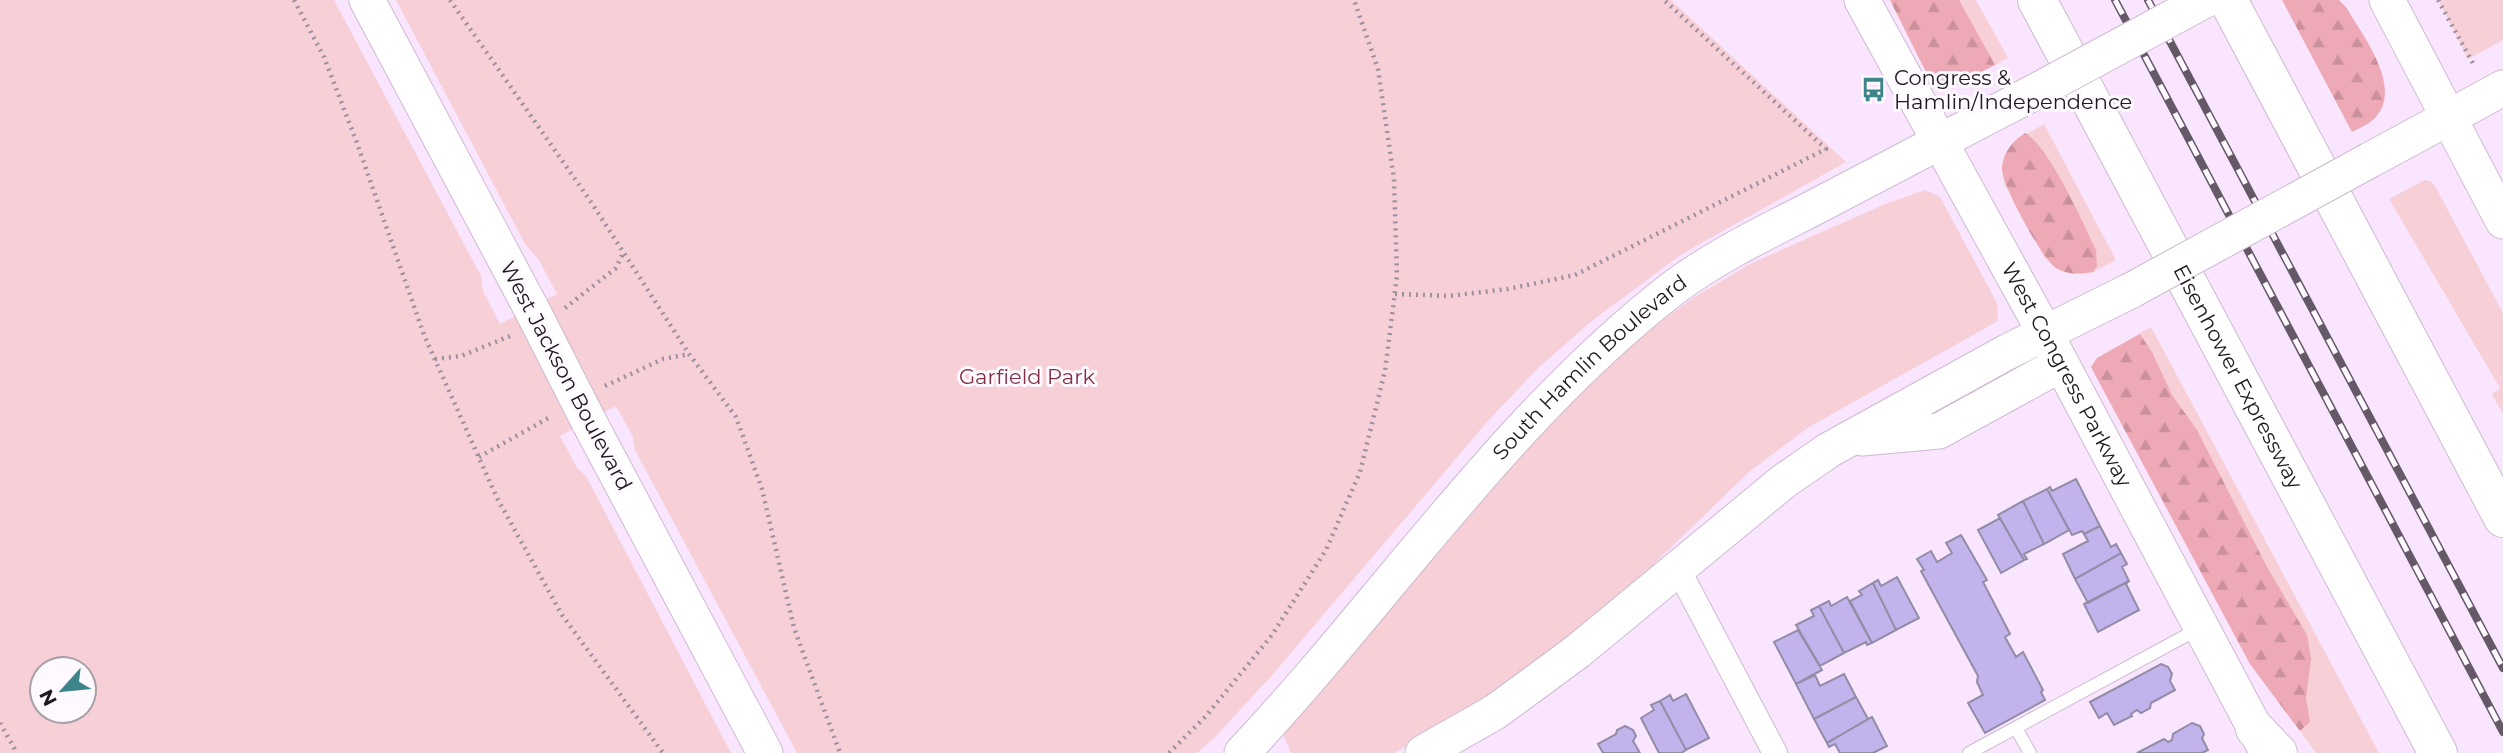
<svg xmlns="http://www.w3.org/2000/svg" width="2503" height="753" font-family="Montserrat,sans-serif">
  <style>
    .green { fill: #f7cfd6; fill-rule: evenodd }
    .forest { fill: url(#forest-firs) }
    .building { fill: #c2b3ec; stroke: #928ca7; stroke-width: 2 }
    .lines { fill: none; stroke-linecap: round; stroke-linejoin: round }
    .lane-casing { stroke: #ceb9d2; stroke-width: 14 }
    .street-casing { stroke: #ceb9d2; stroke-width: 26 }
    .secondary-casing { stroke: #ceb9d2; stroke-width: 37 }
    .highway-casing { stroke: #ceb9d2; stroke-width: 40 }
    .path { stroke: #9d8ea0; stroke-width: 4.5; stroke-dasharray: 2 5; stroke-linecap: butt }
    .lane { stroke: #fff; stroke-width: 12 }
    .street { stroke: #fff; stroke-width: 24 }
    .secondary { stroke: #fff; stroke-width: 35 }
    .highway { stroke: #fff; stroke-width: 38 }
    .rail-casing { stroke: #655968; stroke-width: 8 }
    .rail { stroke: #fdf9fe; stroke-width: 5; stroke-dasharray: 16; stroke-linecap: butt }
    .secondary-bridge-casing { stroke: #ceb9d2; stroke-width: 37; stroke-linecap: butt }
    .secondary-bridge { stroke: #fff; stroke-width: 35 }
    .labels { text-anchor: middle; stroke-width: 6; stroke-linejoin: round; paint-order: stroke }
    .poi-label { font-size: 21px; fill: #201821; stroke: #fdf9fe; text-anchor: start }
    .street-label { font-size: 21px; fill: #201821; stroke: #fdf9fe }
    .park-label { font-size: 21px; fill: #813146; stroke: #fdf9fe }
  </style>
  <defs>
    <pattern id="forest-firs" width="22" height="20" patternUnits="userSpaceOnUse" patternTransform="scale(1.75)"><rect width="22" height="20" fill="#eda9b5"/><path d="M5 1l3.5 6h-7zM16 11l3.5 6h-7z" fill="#cb919b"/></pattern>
  </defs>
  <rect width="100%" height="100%" fill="#fae5ff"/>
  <path class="green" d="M 0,0 L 334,0 L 481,276 L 483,291 L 500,324 L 557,294 L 539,260 L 525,244 L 396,0 L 1671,0 L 1846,162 L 1682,254 L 1593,320 L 1539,367 L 1487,422 L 1274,673 L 1216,736 L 1197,753 L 797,753 L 635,450 L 633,437 L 616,406 L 560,436 L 577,468 L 586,476 L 731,753 L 0,753 ZM 42,669 L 84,669 L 84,711 L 42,711 Z
    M 1890,0 L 1976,0 L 2008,58 L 1952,87 L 1932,84 Z
    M 2438,0 L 2503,0 L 2503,40 L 2468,59 Z
    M 2044,124 L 2116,260 L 2093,272 L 2083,274 L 2068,273 L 2055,267 L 2044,257 L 2004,183 L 2002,169 L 2005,155 L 2013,142 Z
    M 2425,180 L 2432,182 L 2435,186 L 2503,313 L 2503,414 L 2492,394 L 2500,388 L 2389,199 Z
    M 1925,190 L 1940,197 L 1997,303 L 1998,321 L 1809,427 L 1749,472 L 1627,590 L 1572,639 L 1473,709 L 1394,753 L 1291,753 L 1282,732 L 1517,454 L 1627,346 L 1693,298 L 1750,264 L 1885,204 Z
    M 2151,327 L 2379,753 L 2316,753 L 2250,664 L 2091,367 L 2097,358 Z"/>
  <path class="forest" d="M 1890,0 L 1959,0 L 1995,65 L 1952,87 L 1932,84 Z
    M 2282,0 L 2339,0 L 2346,7 C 2362,35 2404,87 2375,118 C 2369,124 2360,128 2352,132 Z
    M 2025,133 C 2049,146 2083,223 2096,250 L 2097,266 L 2093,272 C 2080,274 2067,275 2056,268 C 2042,259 2001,184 2002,168 C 2003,152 2013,141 2025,133 Z
    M 2140,334 L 2152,352 L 2172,395 L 2197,430 L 2267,567 L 2307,635 L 2311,659 L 2306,698 L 2310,722 L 2300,731 L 2250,664 L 2091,367 L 2097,358 Z"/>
  <path class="building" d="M 2076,479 L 2100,526 L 2084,534 L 2082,531 L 2072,535 L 2047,489 L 2050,487 L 2052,491 Z
    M 2047,489 L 2069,530 L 2044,544 L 2023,501 Z
    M 2023,501 L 2044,544 L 2024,554 L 2027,559 L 2024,560 L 1998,515 Z
    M 2000,518 L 2024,560 L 2001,573 L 1978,530 Z
    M 2100,526 L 2111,547 L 2116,544 L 2121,553 L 2075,579 L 2063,554 L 2088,541 L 2084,534 Z
    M 1961,535 L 1987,580 L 1983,582 L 2010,634 L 2005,637 L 2016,657 L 2023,652 L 2043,690 L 2041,692 L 2045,700 L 1985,733 L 1968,703 L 1983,695 L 1977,682 L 1978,676 L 1921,571 L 1924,570 L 1917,559 L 1931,551 L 1937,562 L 1952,553 L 1946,543 Z
    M 2121,553 L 2127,564 L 2122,567 L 2129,581 L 2088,603 L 2075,579 Z
    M 1897,577 L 1919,618 L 1896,630 L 1873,583 L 1878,580 L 1881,586 Z
    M 2129,581 L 2126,584 L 2139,610 L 2098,632 L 2084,604 Z
    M 1873,583 L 1896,630 L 1872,643 L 1850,601 L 1862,595 L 1859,591 Z
    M 1847,597 L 1872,643 L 1867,645 L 1866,642 L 1844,653 L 1819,606 L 1829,601 L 1831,606 Z
    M 1819,606 L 1844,653 L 1820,666 L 1796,625 L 1814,616 L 1811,610 Z
    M 1798,630 L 1822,670 L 1796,684 L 1774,642 Z
    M 2161,664 L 2168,667 L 2172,674 L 2170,681 L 2175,690 L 2151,703 L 2150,708 L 2141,713 L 2137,710 L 2131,714 L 2132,716 L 2114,725 L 2107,713 L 2099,718 L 2090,702 Z
    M 1844,674 L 1856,697 L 1814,719 L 1796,684 L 1815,675 L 1820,686 Z
    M 1686,694 L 1709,738 L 1686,750 L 1660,701 L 1670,695 L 1673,701 Z
    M 1856,697 L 1868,719 L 1827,743 L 1814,719 Z
    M 1660,701 L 1686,750 L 1681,753 L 1659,753 L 1641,718 L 1654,710 L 1651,705 Z
    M 1872,717 L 1887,746 L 1873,753 L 1840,753 L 1835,744 L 1829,747 L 1827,743 Z
    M 2192,723 L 2200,726 L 2204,734 L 2202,738 L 2208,750 L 2202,753 L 2137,753 L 2164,739 L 2168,742 L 2172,740 L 2173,734 Z
    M 1625,726 L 1633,730 L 1636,736 L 1633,741 L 1640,753 L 1603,753 L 1598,744 L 1616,734 L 1617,730 Z"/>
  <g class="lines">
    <defs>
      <path id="lane" d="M 2016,728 L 2030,753
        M 1969,753 L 2200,628"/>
      <path id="street" d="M 1677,567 L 1775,753"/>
      <g id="secondary">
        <path d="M 367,0 L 531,308"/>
        <path id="s1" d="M 1862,0 L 2045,333 L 2268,753"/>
        <path d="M 2387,0 L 2503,221"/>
        <path d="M 2370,160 L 2503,88"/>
        <path d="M 588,420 L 765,753"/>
        <path d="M 1862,438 L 1939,431 L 2061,364"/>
        <path id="s2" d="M 1242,753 C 1387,599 1504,420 1672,289 C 1717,255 1769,231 1819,205 C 1889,169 1959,132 2029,95"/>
        <path d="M 1423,753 L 1495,712 L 1536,682 L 1578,651 L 1784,481 L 1829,450 L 2007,352 L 2132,290"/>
      </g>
      <g id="highway">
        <path id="s3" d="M 2037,0 L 2438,753"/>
        <path d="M 2228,0 L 2503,518"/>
        <path d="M 2255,729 L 2278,753"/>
      </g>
    </defs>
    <use href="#lane" class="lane-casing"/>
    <use href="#street" class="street-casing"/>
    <use href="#secondary" class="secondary-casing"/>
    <use href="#highway" class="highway-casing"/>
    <path class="path" d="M 294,0 L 324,57 L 357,143 L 424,335 L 497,498 L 562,615 L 663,753
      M 450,0 L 591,202 L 689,354 L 736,417 L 762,489 L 794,628 L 840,753
      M 2438,0 L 2475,67
      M 1395,294 L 1449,296 L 1508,289 L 1575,275 L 1826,149 L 1664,0
      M 565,308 L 616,268 L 623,253
      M 435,359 L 461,356 L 510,336
      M 605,386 L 663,359 L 689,354
      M 479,457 L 552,416
      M 0,723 L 17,753
      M 1169,753 L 1206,716 L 1272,635 L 1326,550 L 1360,472 L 1385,371 L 1397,276 L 1394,179 L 1378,69 L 1354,0"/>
    <use href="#lane" class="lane"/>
    <use href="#street" class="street"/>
    <use href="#secondary" class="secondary"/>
    <use href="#highway" class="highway"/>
    <defs>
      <path id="rail" d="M 2115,0 L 2503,732
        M 2148,0 L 2503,668"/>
    </defs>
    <use href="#rail" class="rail-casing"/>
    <use href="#rail" class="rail"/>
    <defs>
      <path id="secondary-bridge" d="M 2029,95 L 2205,0
        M 2132,290 L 2370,160
        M 531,308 L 588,420"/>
    </defs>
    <use href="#secondary-bridge" class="secondary-bridge-casing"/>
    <use href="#secondary-bridge" class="secondary-bridge"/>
  </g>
  <defs>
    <symbol id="bus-bare" viewBox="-9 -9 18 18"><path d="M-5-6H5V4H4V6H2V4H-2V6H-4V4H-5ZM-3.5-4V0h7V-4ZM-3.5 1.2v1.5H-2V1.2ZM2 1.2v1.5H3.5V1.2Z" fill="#3d858b" stroke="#fdf9fe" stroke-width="2.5" paint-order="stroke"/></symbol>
  </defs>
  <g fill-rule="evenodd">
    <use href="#bus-bare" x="1856" y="72" width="35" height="35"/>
  </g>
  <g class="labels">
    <g class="poi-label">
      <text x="1894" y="85">Congress &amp;<tspan x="1894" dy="24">Hamlin/Independence</tspan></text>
    </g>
    <g class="street-label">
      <text dy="7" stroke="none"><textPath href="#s2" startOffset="520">South Hamlin Boulevard</textPath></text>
      <text transform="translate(566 376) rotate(62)" y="7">West Jackson Boulevard</text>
      <text dy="7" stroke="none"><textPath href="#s1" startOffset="427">West Congress Parkway</textPath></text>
      <text dy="7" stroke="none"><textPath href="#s3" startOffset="427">Eisenhower Expressway</textPath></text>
    </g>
    <g class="park-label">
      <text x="1027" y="384">Garfield Park</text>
    </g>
  </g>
  <g transform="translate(63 690) rotate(243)"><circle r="33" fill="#fdf9fe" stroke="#a59fa6" stroke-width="2"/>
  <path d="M0-5L12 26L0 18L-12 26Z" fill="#3d858b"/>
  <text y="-10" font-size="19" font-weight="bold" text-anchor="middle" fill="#201821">N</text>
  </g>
</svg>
